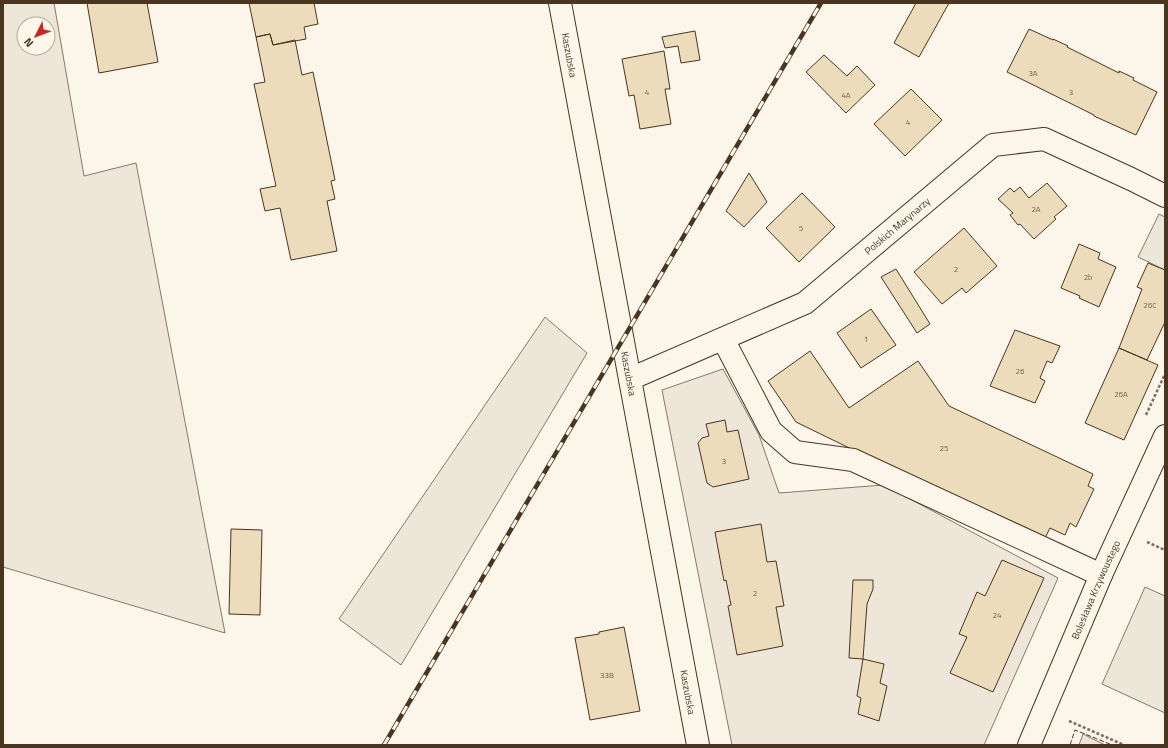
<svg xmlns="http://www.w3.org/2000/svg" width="1168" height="748" font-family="'Titillium Web',sans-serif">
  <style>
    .green { fill: #ede6d9; stroke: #887966; fill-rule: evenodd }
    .parking { fill: #ede7d9; stroke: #887966 }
    .building { fill: #ecdcbc; stroke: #4a3520 }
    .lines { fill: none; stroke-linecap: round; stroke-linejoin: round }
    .minor-casing { stroke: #4a3520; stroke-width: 24 }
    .major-casing { stroke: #4a3520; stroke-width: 24 }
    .path { stroke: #7f6f5c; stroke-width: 2.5; stroke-dasharray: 3 2; stroke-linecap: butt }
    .minor { stroke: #fbf6e9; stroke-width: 22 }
    .major { stroke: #fbf6e9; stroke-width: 22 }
    .rail-casing { stroke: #4a3520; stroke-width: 4.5 }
    .rail { stroke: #fbf6e9; stroke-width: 3; stroke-dasharray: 9; stroke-linecap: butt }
    .fence { stroke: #4a3520; stroke-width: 1; stroke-dasharray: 5 2; stroke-linecap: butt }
    .labels { text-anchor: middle; stroke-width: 3; stroke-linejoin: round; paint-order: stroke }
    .number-label { font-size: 8px; fill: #725f47 }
    .street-label { font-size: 10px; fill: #4a3520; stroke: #fbf6e9 }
  </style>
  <rect width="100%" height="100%" fill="#fbf6e9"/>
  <path class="green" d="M 3,3 L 54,3 L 84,176 L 136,163 L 225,633 L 3,567 ZM 24,24 L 48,24 L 48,48 L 24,48 Z
    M 723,369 L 759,435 L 779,493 L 884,485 L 1058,578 L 984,745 L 732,745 L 662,390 Z
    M 1083,734 L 1105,745 L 1079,745 Z"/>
  <path class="parking" d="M 1159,214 L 1165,217 L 1165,270 L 1138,257 Z
    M 545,317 L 587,353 L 401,665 L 339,619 Z
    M 1145,587 L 1165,596 L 1165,713 L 1102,684 Z"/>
  <path class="building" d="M 87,3 L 147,3 L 158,62 L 99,73 Z
    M 249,3 L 314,3 L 318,24 L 304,27 L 306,39 L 273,45 L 270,34 L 256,37 Z
    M 916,3 L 949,3 L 919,57 L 894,43 Z
    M 1029,29 L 1053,40 L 1053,39 L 1068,46 L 1067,47 L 1119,73 L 1119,71 L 1134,78 L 1133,80 L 1157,92 L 1136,135 L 1094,116 L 1094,115 L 1007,72 Z
    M 695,31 L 700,60 L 681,63 L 678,46 L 665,48 L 662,37 Z
    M 270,34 L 273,45 L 295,40 L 302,75 L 313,72 L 335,180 L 331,181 L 335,199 L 327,201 L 337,251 L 291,260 L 280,208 L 265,211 L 260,189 L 276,186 L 254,84 L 265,82 L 256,37 Z
    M 664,51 L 670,89 L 665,89 L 671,124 L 640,129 L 634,95 L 629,96 L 622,59 Z
    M 824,55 L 847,76 L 857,66 L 875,85 L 846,113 L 806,72 Z
    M 911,89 L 942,120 L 905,156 L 874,124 Z
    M 749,173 L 767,202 L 744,227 L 726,211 Z
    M 1047,183 L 1067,206 L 1054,217 L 1056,219 L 1034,239 L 1020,224 L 1018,225 L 1010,215 L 1013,213 L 998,199 L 1010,188 L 1014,192 L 1020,187 L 1029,198 Z
    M 802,193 L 835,227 L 799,262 L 766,228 Z
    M 964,228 L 997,266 L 966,293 L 962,288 L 942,304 L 914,272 Z
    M 1079,244 L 1100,253 L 1098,259 L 1116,267 L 1099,307 L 1079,298 L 1080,296 L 1061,288 Z
    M 1148,263 L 1165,270 L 1165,322 L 1147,360 L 1119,348 L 1142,289 L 1137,287 Z
    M 896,269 L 930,324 L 917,333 L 881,277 Z
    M 871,309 L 896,345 L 861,368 L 837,333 Z
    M 1015,330 L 1060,346 L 1052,363 L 1047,361 L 1040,378 L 1045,381 L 1035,403 L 990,386 Z
    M 1119,348 L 1158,365 L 1124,440 L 1085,423 Z
    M 810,351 L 849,408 L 918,361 L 949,406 L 1093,474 L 1088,486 L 1094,489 L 1076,527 L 1070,523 L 1065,535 L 1050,528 L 1044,540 L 919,482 L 796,422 L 768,381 Z
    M 725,420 L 727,432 L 738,430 L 749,479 L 713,487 L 707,483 L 698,443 L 702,438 L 709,436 L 706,424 Z
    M 761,524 L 767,562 L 776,561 L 784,606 L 776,607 L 783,646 L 737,655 L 728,606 L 731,605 L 726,580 L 724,581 L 715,532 Z
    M 231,529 L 262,530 L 260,615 L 229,614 Z
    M 1002,560 L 1044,578 L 993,692 L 950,673 L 967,637 L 959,634 L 977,592 L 985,596 Z
    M 853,580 L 873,580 L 873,589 L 867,604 L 863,659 L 849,658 Z
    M 624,627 L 640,711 L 590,720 L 575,638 L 599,634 L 599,632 Z
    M 863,659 L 884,664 L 880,683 L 887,686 L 879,721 L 858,714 L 861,698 L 857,696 Z"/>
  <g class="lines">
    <defs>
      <g id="minor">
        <path id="s1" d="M 560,3 L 698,745"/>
        <path d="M 723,339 L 771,431 L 795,452 L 853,460 L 1101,575"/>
        <path id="s2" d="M 630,379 L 805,303 L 993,145 L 1044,139 L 1131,179 L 1165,196"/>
      </g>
      <g id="major">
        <path id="s3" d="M 1029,745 L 1101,575 L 1165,436"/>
      </g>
    </defs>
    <use href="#minor" class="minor-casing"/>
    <use href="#major" class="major-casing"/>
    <path class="path" d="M 1146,415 L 1165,374
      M 1147,542 L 1165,550
      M 1069,721 L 1124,745"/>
    <use href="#minor" class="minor"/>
    <use href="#major" class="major"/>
    <defs>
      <path id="rail" d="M 384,745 L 821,3"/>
    </defs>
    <use href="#rail" class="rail-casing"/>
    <use href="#rail" class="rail"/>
    <path class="fence" d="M 1070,745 L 1075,730 L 1112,745"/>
  </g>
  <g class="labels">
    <g class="number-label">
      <text x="1033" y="76">3A</text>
      <text x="647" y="95">4</text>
      <text x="1071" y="95">3</text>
      <text x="846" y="98">4A</text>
      <text x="908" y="125">4</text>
      <text x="1036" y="212">2A</text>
      <text x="801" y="231">5</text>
      <text x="956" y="272">2</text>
      <text x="1088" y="280">2b</text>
      <text x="1150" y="308">26C</text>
      <text x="866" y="342">1</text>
      <text x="1020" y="374">26</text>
      <text x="1121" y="397">26A</text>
      <text x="944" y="451">25</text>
      <text x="724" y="464">3</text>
      <text x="755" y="596">2</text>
      <text x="997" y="618">24</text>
      <text x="607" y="678">33B</text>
    </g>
    <g class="street-label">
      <text dy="4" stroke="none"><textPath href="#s1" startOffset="53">Kaszubska</textPath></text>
      <text dy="4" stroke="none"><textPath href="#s2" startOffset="311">Polskich Marynarzy</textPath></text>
      <text dy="4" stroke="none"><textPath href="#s1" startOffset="377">Kaszubska</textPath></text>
      <text dy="4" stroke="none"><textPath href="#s3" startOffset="169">Bolesława Krzywoustego</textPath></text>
      <text dy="4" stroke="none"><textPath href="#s1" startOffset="701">Kaszubska</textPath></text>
    </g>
  </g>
  <rect width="1168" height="748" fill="none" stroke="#4a3520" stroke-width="8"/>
  <g transform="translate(36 36) rotate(228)"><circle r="19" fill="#fbf6e9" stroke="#b4a999"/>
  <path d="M0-3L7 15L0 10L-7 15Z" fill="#c62828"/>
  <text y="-6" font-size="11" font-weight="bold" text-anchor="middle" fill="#4a3520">N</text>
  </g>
</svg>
